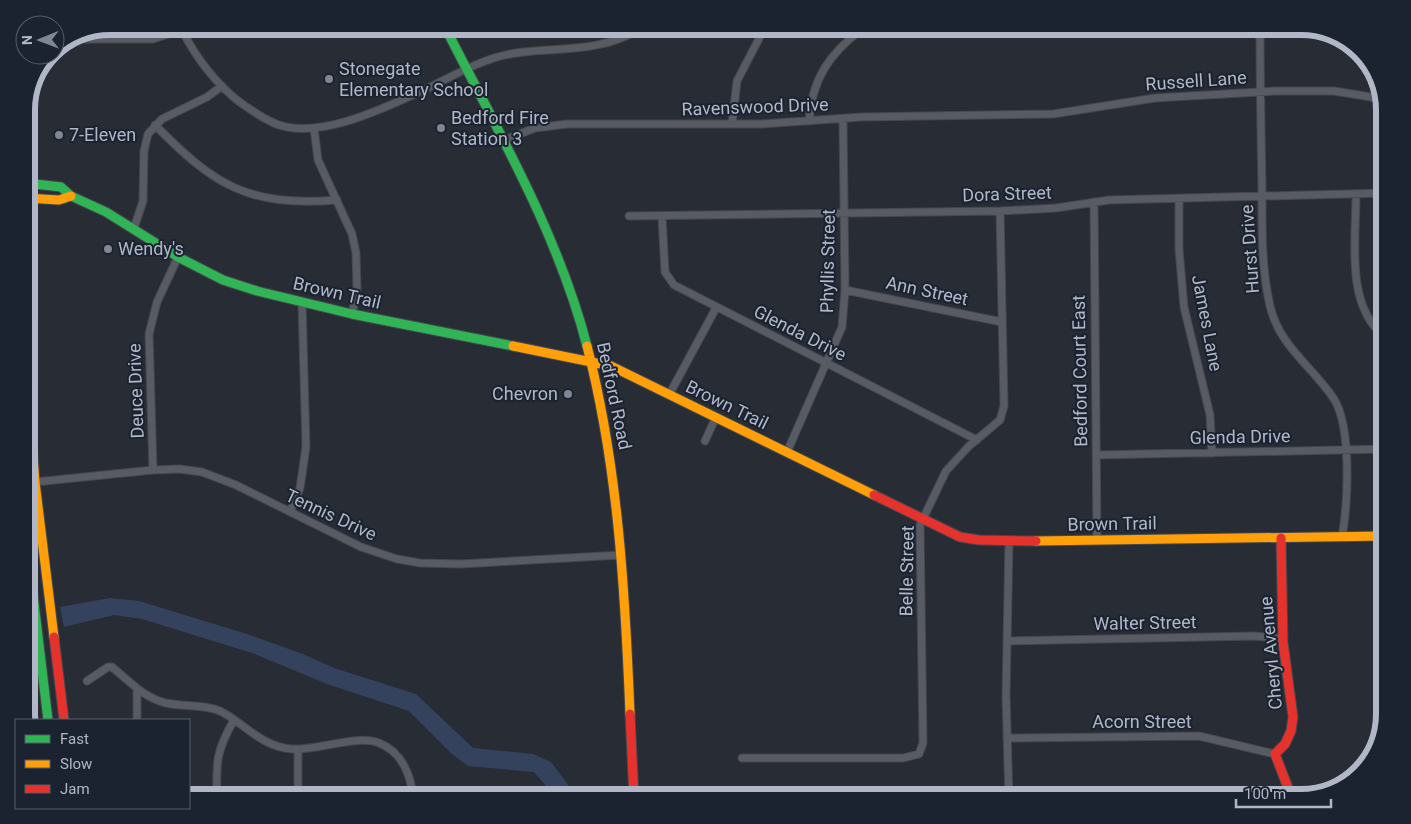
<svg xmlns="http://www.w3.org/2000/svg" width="1411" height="824" font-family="Roboto,sans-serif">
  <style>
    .water { fill: #35425e }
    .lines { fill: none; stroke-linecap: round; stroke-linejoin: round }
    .stream { stroke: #35425e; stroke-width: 2 }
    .street-casing { stroke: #44474e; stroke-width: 9 }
    .fast-casing { stroke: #44474e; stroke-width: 11 }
    .slow-casing { stroke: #44474e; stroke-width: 11 }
    .jam-casing { stroke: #44474e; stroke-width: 11 }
    .street { stroke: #585b63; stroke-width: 7 }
    .fast { stroke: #30b455; stroke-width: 9 }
    .slow { stroke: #ff9f0a; stroke-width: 9 }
    .jam { stroke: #e5322d; stroke-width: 9 }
    .poi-dot { fill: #818694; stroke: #1b2230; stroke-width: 2 }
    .labels { text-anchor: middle; stroke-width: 4; stroke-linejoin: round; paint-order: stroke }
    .poi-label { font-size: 18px; fill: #b1b7c7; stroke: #1b2230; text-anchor: start }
    .street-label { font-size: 18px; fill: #b1b7c7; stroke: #1b2230 }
    .rim { fill: none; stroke: #b1b7c7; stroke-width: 6 }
  </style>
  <rect width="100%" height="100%" fill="#282c35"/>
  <path class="water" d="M 110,598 L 139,601 L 247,634 L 303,654 L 334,668 L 416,694 L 473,748 L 533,754 L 551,762 L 578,798 L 556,798 L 534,772 L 468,766 L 452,754 L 409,711 L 327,684 L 252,653 L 142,619 L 114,615 L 64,627 L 60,607 Z"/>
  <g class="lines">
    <path class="stream" d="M 1294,795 L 1317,793
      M 1274,798 L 1289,796"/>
    <defs>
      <path id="street" d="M 1260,26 C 1260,80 1261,133 1262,186 C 1262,227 1261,266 1270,306 C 1279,346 1313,367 1334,399 C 1352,428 1348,503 1342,537
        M 183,32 C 196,57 215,82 237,100 C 249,109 262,118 276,124 C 320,141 388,106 428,88 C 449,78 471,65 494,58 C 542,43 589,58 638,30
        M 78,39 L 153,39 L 175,32
        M 809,121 C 812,79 829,54 862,29
        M 732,124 L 737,81 L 764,29
        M 155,125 C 215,186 249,207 337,200
        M 314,128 L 318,160 L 352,234 L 356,253 L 357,289 L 352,314
        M 502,141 L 535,128 L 567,124 L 761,124 L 861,117 L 1053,114 L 1155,98 L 1275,91 L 1334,91 L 1383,99
        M 1356,194 C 1356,240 1345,306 1385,337
        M 1179,199 L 1179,249 L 1184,307 L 1210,415 L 1212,453
        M 1094,202 L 1097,540
        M 629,216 L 1000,211 L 1056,208 L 1109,200 L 1385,193
        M 662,217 L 665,272 L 674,285 L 977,440
        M 134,228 L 143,201 L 144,151 L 148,134 L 162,119 L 207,97 L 222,86
        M 845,290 L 1002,322
        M 669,395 L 716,308
        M 705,441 L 716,417
        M 787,452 L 842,327 L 845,290 L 843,119
        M 1096,455 L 1385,449
        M 153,470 L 149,334 L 157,302 L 178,257
        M 35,482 L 153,470 L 179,469 L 202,472 L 236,485 L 361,547 L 397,559 L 420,563 L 461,564 L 621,555
        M 290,512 L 300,488 L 306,447 L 302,303
        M 1007,641 L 1255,636 L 1283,639
        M 87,681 L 108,667 L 112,667 C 129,681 144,698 166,703 C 183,707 206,704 222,712 C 246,725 262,747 292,749 C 317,751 356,734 379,743 C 402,752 411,775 413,798
        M 137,689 L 137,720
        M 1007,738 L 1199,736 L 1275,754
        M 742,758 L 903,758 L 919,754 L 923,743 L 920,525 L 946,471 L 969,446 L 1000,420 L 1004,406 L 1000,211
        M 217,798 C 216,762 216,751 234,720
        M 298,798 L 298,750
        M 1009,798 L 1006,696 L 1009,541"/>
      <path id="fast" d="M 447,31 C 499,133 558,234 587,346
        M 26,142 L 30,106
        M 26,183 L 61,187 L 71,196 L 106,212 L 178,257 L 223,280 L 257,291 L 352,314 L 513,346
        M 26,536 L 48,720"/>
      <path id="slow" d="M 26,198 L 59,200 L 71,196
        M 513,346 L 611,366 L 874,495
        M 587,346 C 618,466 625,590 630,714
        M 26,360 L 35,482 L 54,637
        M 1036,541 L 1385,536
        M 26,680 L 31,720"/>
      <path id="jam" d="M 30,97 L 30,111
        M 874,495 L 960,537 L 979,540 L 1036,541
        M 1281,538 L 1283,642 L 1293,717 L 1291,731 L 1285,744 L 1275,754 L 1292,798
        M 54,637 L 64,720
        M 630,714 L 634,798"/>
    </defs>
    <use href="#street" class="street-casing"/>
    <use href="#fast" class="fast-casing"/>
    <use href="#slow" class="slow-casing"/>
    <use href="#jam" class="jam-casing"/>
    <use href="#street" class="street"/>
    <use href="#fast" class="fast"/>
    <use href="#slow" class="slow"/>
    <use href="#jam" class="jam"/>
  </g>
  <g class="poi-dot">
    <circle cx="329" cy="79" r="5"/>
    <circle cx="441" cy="128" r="5"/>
    <circle cx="59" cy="135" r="5"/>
    <circle cx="108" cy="249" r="5"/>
    <circle cx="568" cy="394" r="5"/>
  </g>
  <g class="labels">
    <g class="poi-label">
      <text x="339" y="75">Stonegate<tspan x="339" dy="21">Elementary School</tspan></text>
      <text x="451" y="124">Bedford Fire<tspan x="451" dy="21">Station 3</tspan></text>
      <text x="69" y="141">7-Eleven</text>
      <text x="118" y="255">Wendy's</text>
      <text x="558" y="400" text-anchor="end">Chevron</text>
    </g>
    <g class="street-label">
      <text transform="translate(1196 81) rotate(-4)" y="6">Russell Lane</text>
      <text transform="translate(755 107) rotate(-2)" y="6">Ravenswood Drive</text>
      <text transform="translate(1007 194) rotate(-2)" y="6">Dora Street</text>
      <text transform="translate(1250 249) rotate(-94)" y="6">Hurst Drive</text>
      <text transform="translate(828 261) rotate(-89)" y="6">Phyllis Street</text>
      <text transform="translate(927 291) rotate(12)" y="6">Ann Street</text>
      <text transform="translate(337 293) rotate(13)" y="6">Brown Trail</text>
      <text transform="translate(1207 323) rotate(79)" y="6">James Lane</text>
      <text transform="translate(800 333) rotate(27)" y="6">Glenda Drive</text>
      <text transform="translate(1080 371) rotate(-91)" y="6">Bedford Court East</text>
      <text transform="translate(136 391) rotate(-92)" y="6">Deuce Drive</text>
      <text transform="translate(614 396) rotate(78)" y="6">Bedford Road</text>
      <text transform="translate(727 405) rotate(26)" y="6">Brown Trail</text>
      <text transform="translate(1240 437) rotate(-1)" y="6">Glenda Drive</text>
      <text transform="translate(331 515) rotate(25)" y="6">Tennis Drive</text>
      <text transform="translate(1112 524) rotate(-1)" y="6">Brown Trail</text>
      <text transform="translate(907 571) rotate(-89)" y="6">Belle Street</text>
      <text transform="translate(1145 623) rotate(-1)" y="6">Walter Street</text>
      <text transform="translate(1271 653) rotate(-95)" y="6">Cheryl Avenue</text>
      <text x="1142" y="728">Acorn Street</text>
    </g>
  </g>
  <path d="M0 0H1411V824H0ZM110 35H1301A75 75 0 0 1 1376 110V714A75 75 0 0 1 1301 789H110A75 75 0 0 1 35 714V110A75 75 0 0 1 110 35Z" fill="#1b2230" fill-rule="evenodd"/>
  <path class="rim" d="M110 35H1301A75 75 0 0 1 1376 110V714A75 75 0 0 1 1301 789H110A75 75 0 0 1 35 714V110A75 75 0 0 1 110 35Z"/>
  <rect x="15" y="719" width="175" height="90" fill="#1b2230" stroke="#575e6c"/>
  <rect x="25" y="735" width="25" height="8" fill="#30b455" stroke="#575e6c"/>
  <text x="60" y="744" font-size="15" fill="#b1b7c7">Fast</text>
  <rect x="25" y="760" width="25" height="8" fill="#ff9f0a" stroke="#575e6c"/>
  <text x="60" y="769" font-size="15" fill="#b1b7c7">Slow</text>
  <rect x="25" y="785" width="25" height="8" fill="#e5322d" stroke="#575e6c"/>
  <text x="60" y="794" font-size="15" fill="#b1b7c7">Jam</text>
  <g transform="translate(40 40) rotate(269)"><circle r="24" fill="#1b2230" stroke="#575e6c"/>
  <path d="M0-4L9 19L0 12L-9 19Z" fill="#818694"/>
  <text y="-8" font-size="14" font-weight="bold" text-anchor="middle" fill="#b1b7c7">N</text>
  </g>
  <path d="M1236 799v8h95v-8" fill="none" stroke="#b1b7c7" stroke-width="2.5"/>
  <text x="1244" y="799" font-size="15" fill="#b1b7c7" stroke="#1b2230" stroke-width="4" paint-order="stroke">100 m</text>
</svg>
